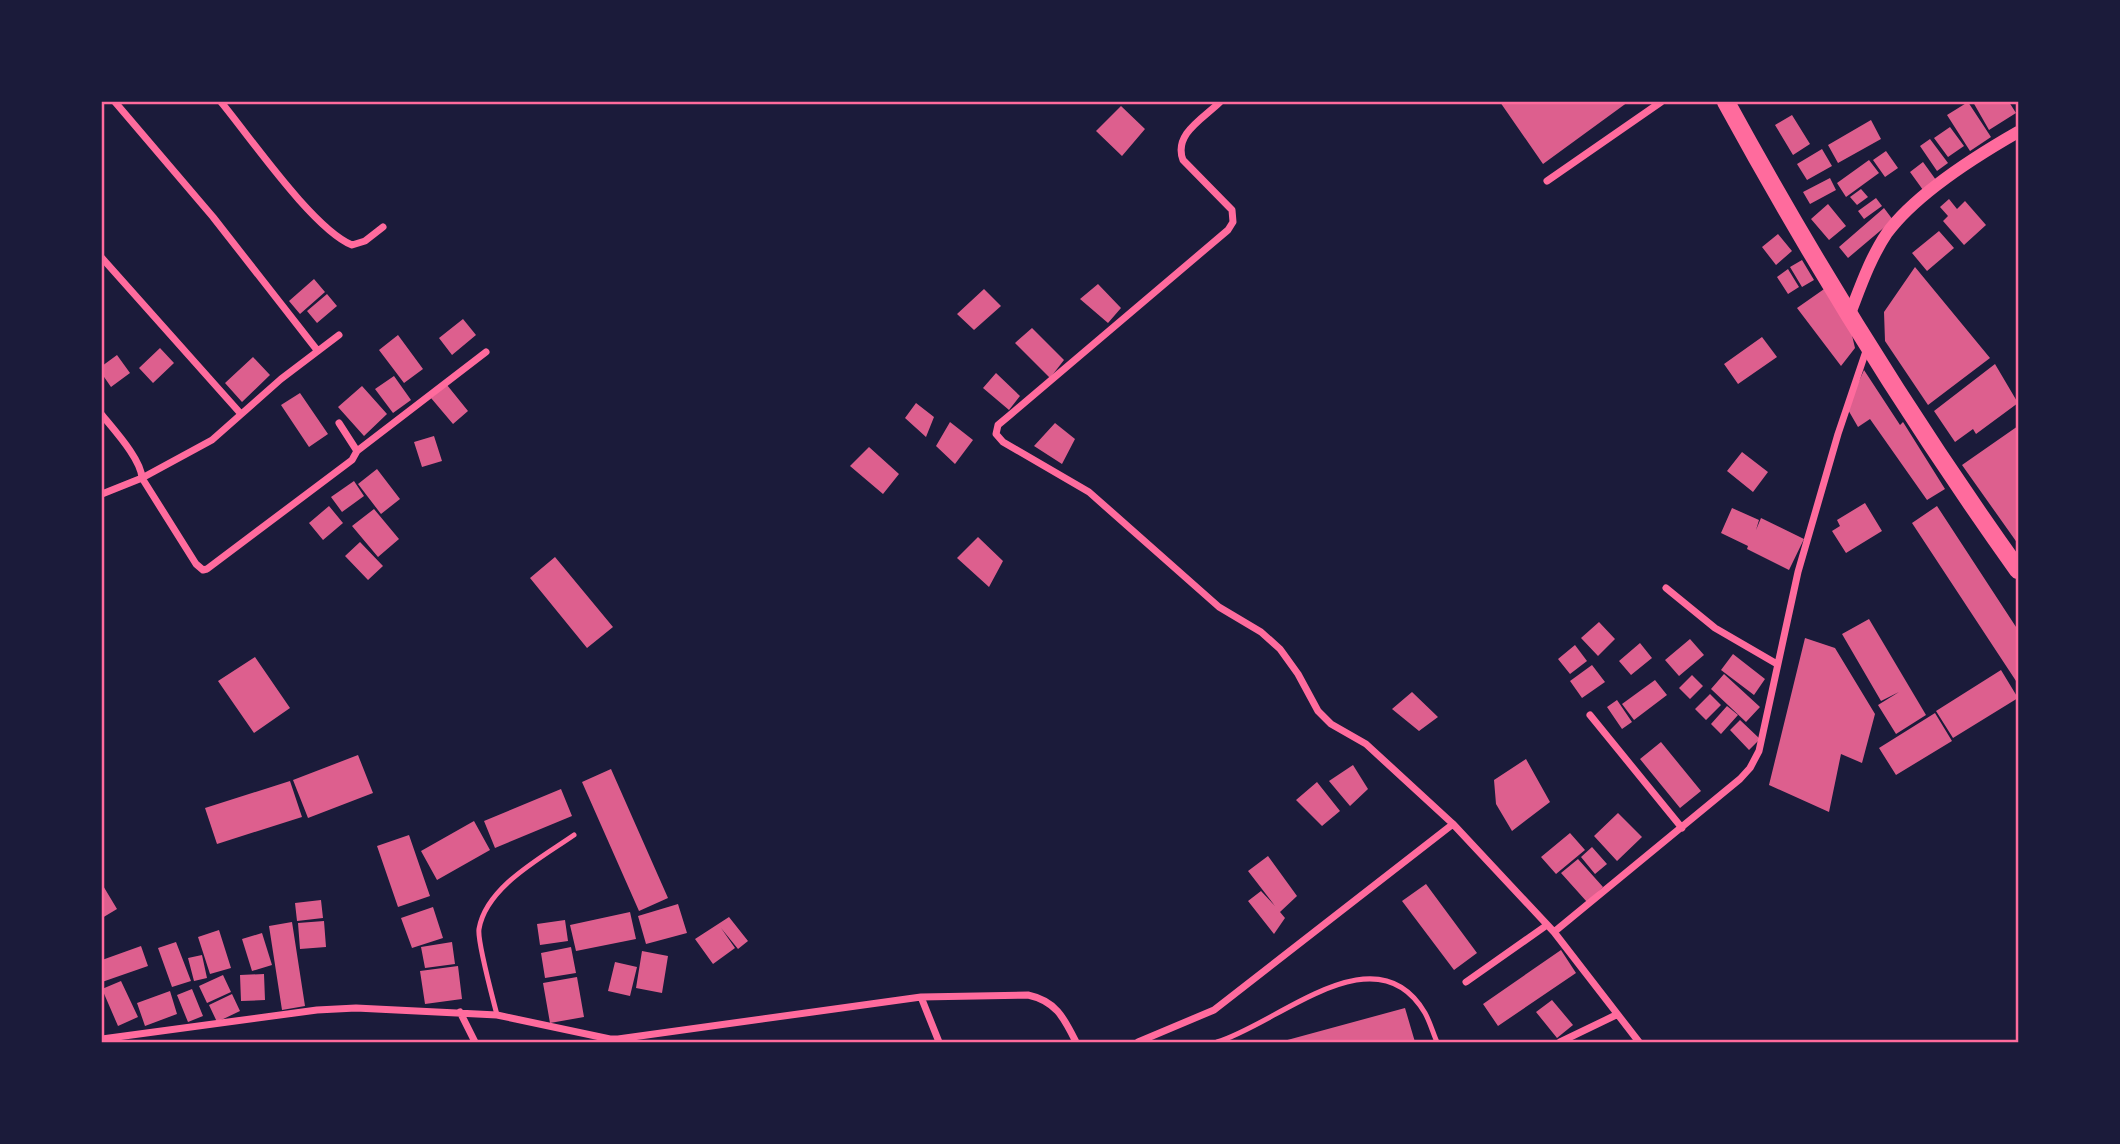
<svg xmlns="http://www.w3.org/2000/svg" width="2120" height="1144" font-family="Bitter,serif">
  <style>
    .building { fill: #dd5f8e }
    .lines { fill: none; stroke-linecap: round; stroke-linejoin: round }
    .service { stroke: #ff6b9d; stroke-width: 5 }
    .minor { stroke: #ff6b9d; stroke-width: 7 }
    .tertiary { stroke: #ff6b9d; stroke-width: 12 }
    .primary { stroke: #ff6b9d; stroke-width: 18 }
    .neatline { fill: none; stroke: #ff6b9d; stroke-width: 2.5 }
  </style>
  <rect width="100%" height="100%" fill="#1b1b3a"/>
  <path class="building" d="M 1500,102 L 1628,102 L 1543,164 Z
    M 1968,102 L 1991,137 L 1970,151 L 1947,115 Z
    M 1973,102 L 2009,102 L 2016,113 L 1989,130 Z
    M 1121,106 L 1145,129 L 1122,156 L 1096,131 Z
    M 1792,115 L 1810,144 L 1793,155 L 1775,125 Z
    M 1871,120 L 1881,139 L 1838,163 L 1828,145 Z
    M 1950,127 L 1964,146 L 1948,157 L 1934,138 Z
    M 1930,139 L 1948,163 L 1937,171 L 1920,146 Z
    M 1822,149 L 1832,166 L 1807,180 L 1797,164 Z
    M 1886,151 L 1898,168 L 1885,177 L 1873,160 Z
    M 1869,160 L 1879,173 L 1846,197 L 1837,183 Z
    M 1923,162 L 1936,180 L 1923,190 L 1910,172 Z
    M 1830,178 L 1836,190 L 1810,204 L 1803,192 Z
    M 1861,189 L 1868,197 L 1857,205 L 1850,197 Z
    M 1876,198 L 1882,206 L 1864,219 L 1858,211 Z
    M 1949,199 L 1957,209 L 1965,201 L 1986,225 L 1964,245 L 1943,221 L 1948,216 L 1940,207 Z
    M 1828,204 L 1846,226 L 1829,240 L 1811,219 Z
    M 1884,208 L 1893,220 L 1848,258 L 1839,247 Z
    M 1939,231 L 1954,248 L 1927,271 L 1912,253 Z
    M 1778,234 L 1792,251 L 1776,265 L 1762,247 Z
    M 1802,260 L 1814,280 L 1802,287 L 1790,267 Z
    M 1915,267 L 1990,358 L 1928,405 L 1885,341 L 1884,312 Z
    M 1788,269 L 1799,287 L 1788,294 L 1777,277 Z
    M 314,279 L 325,292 L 300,314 L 289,301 Z
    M 1098,284 L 1121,308 L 1108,323 L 1080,299 Z
    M 1827,287 L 1851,331 L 1855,348 L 1841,366 L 1797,308 Z
    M 984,289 L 1001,306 L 974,330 L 957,314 Z
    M 327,294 L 337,306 L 317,323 L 307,311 Z
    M 463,319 L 476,335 L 452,355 L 439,338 Z
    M 1032,328 L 1064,360 L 1050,378 L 1015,343 Z
    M 398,335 L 423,369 L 404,383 L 379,350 Z
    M 1762,337 L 1777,357 L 1738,384 L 1724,364 Z
    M 160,348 L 174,363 L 153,383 L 139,368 Z
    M 117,355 L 130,373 L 111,387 L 102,374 L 102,366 Z
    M 253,357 L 270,375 L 242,402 L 225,383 Z
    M 1995,364 L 2018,403 L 1976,434 L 1973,429 L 1955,442 L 1934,411 Z
    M 1864,370 L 1900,425 L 1903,422 L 1945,489 L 1927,500 L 1870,419 L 1858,427 L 1847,408 Z
    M 996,373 L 1020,396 L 1009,410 L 983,388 Z
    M 394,376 L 411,400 L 393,413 L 375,389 Z
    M 447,385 L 468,411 L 453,424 L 431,398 Z
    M 362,386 L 387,414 L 364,436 L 338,407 Z
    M 300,393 L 328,434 L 309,447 L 281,405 Z
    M 916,403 L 934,417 L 926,437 L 905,418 Z
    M 950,422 L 973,440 L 955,464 L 936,446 Z
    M 1055,423 L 1075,439 L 1062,464 L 1034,446 Z
    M 2018,426 L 2018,544 L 1962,465 Z
    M 434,436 L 442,461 L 422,467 L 414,442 Z
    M 869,447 L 899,474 L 883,494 L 850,466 Z
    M 1742,452 L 1768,472 L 1753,492 L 1727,471 Z
    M 377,469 L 400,499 L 381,514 L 358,484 Z
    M 354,481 L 364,496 L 342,512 L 331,497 Z
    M 1865,503 L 1882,531 L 1846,553 L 1832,531 L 1840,526 L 1837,520 Z
    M 329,506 L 343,523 L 323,540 L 309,523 Z
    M 1937,506 L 2018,630 L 2018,684 L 1912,523 Z
    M 1732,508 L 1759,520 L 1756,530 L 1761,518 L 1804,539 L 1789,570 L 1747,549 L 1748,546 L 1721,533 Z
    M 374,509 L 399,539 L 378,557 L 352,526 Z
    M 978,537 L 1003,561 L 989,587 L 957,558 Z
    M 360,542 L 383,566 L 368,580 L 345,556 Z
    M 555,557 L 613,627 L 587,648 L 530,578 Z
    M 1869,619 L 1926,715 L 1896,734 L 1878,705 L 1899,692 L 1881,701 L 1842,634 Z
    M 1599,622 L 1615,639 L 1598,656 L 1581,638 Z
    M 1805,638 L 1835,648 L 1875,714 L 1862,763 L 1841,754 L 1829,812 L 1769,785 Z
    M 1690,639 L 1704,655 L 1679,676 L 1665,660 Z
    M 1640,643 L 1652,658 L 1631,675 L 1619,661 Z
    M 1575,645 L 1587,661 L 1570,674 L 1558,659 Z
    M 1733,654 L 1765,679 L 1754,695 L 1721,670 Z
    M 255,657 L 290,708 L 254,733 L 218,681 Z
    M 1592,665 L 1605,682 L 1582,698 L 1570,681 Z
    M 2001,670 L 2018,698 L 1953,738 L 1936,711 Z
    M 1724,674 L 1760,707 L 1746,722 L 1711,689 Z
    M 1692,675 L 1703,686 L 1690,699 L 1679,688 Z
    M 1655,680 L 1667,695 L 1634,720 L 1622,704 Z
    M 1412,692 L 1438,717 L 1419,731 L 1392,709 Z
    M 1710,694 L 1721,705 L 1706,720 L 1695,709 Z
    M 1617,700 L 1632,722 L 1622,729 L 1607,707 Z
    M 1727,706 L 1738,715 L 1721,734 L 1711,724 Z
    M 1935,713 L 1952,741 L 1896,775 L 1879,748 Z
    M 1740,720 L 1760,739 L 1749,750 L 1730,730 Z
    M 1661,742 L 1701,791 L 1680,808 L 1640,759 Z
    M 358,755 L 373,793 L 308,818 L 293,780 Z
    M 1526,759 L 1550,802 L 1512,831 L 1496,804 L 1494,780 Z
    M 1353,765 L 1368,789 L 1350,806 L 1329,781 Z
    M 611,769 L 668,898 L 639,911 L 582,782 Z
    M 290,781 L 302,817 L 217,844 L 205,808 Z
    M 1317,782 L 1340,811 L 1322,826 L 1296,800 Z
    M 561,789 L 572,816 L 495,848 L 484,821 Z
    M 1618,813 L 1642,837 L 1617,861 L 1594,836 Z
    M 474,821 L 490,850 L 437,880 L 421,851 Z
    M 1570,833 L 1585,850 L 1556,874 L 1541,857 Z
    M 409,835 L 430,896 L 398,907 L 377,846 Z
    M 1592,847 L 1607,864 L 1595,874 L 1581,857 Z
    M 1268,856 L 1297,896 L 1280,912 L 1285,918 L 1274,934 L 1248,901 L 1261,891 L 1275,906 L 1248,871 Z
    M 1578,859 L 1603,887 L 1587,902 L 1561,873 Z
    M 102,884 L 117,909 L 102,918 Z
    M 1426,884 L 1477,953 L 1454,970 L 1402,901 Z
    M 321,900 L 323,918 L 297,921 L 295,903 Z
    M 678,904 L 687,933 L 646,944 L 638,916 Z
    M 433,907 L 443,938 L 412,948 L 401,918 Z
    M 630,912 L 636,939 L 576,951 L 570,925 Z
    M 729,917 L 748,941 L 738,949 L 721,928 L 735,948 L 713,964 L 695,939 Z
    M 565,920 L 568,941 L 540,945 L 537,924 Z
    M 324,921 L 326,947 L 300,949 L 298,923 Z
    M 292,922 L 305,1006 L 282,1010 L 269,926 Z
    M 219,930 L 231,968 L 210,974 L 198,937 Z
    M 262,933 L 272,965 L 252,971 L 242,939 Z
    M 176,942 L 191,981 L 172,987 L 158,948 Z
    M 452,942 L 455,964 L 425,968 L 421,947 Z
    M 141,946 L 148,966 L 102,982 L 102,960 Z
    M 571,947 L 576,973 L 545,978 L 541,953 Z
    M 1561,950 L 1576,973 L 1498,1026 L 1483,1004 Z
    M 642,951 L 668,956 L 662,993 L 636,988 Z
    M 202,955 L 207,978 L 194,981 L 188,958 Z
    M 615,962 L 637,967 L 630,996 L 608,991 Z
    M 458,966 L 462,999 L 425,1004 L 420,971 Z
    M 264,974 L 265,1000 L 241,1001 L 240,975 Z
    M 223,975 L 231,992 L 207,1003 L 199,986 Z
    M 577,977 L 584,1017 L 550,1023 L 543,983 Z
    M 121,981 L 138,1017 L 118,1026 L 102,989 Z
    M 192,989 L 203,1016 L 188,1022 L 177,995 Z
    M 170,991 L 177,1014 L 145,1026 L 137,1003 Z
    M 232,994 L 240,1011 L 217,1022 L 209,1005 Z
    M 1552,1000 L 1573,1025 L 1557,1038 L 1536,1012 Z
    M 1405,1008 L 1415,1042 L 1280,1042 Z"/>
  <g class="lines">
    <path class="service" d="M 497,1015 C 493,999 477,941 479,929 C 486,887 541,858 574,835
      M 1217,1042 C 1278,1024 1376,929 1425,1013 C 1430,1022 1433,1033 1437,1042"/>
    <path class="minor" d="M 115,102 L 213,217 L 317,350
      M 221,102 C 250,137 313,229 352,245 L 365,241 L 383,227
      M 1220,102 C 1204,118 1173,134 1183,160 L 1232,210 L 1233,222 L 1228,230 L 1010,415 L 998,425 L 996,434 L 1003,442 L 1089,492 L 1219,607 L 1261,632 L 1280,649 L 1298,674 L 1318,711 L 1331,724 L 1366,744 L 1453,824
      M 1547,181 L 1661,102
      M 102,258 L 241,414
      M 339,335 L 281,379 L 212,440 L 142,478 L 196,564 L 203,570 L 207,569 L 352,460 L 357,451 L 339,423
      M 102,415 C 114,430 141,459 142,478 L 102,494
      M 357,451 L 486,352
      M 1666,588 L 1715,628 L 1777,664
      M 1590,715 L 1682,828
      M 1554,932 L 1740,779 L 1750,768 L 1759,751 L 1798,572 L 1838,434 L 1867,348
      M 1466,982 L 1547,925
      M 921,997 L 939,1042
      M 460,1012 L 475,1042
      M 102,1039 L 317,1010 L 356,1008 L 497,1015 L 610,1039 L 618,1039 L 921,997 L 1028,995 C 1056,1001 1064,1018 1076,1042
      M 1138,1042 L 1214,1010 L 1453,824 L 1554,932 L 1639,1042
      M 1560,1042 L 1616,1015"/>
    <path class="tertiary" d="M 1849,316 C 1860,288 1870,258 1887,233 C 1916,194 1976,156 2018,132"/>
    <path class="primary" d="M 1726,102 C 1814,263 1911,420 2018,570"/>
  </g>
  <rect width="2120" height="1144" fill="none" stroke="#1b1b3a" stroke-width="206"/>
  <rect x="103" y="103" width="1914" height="938" class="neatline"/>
</svg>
